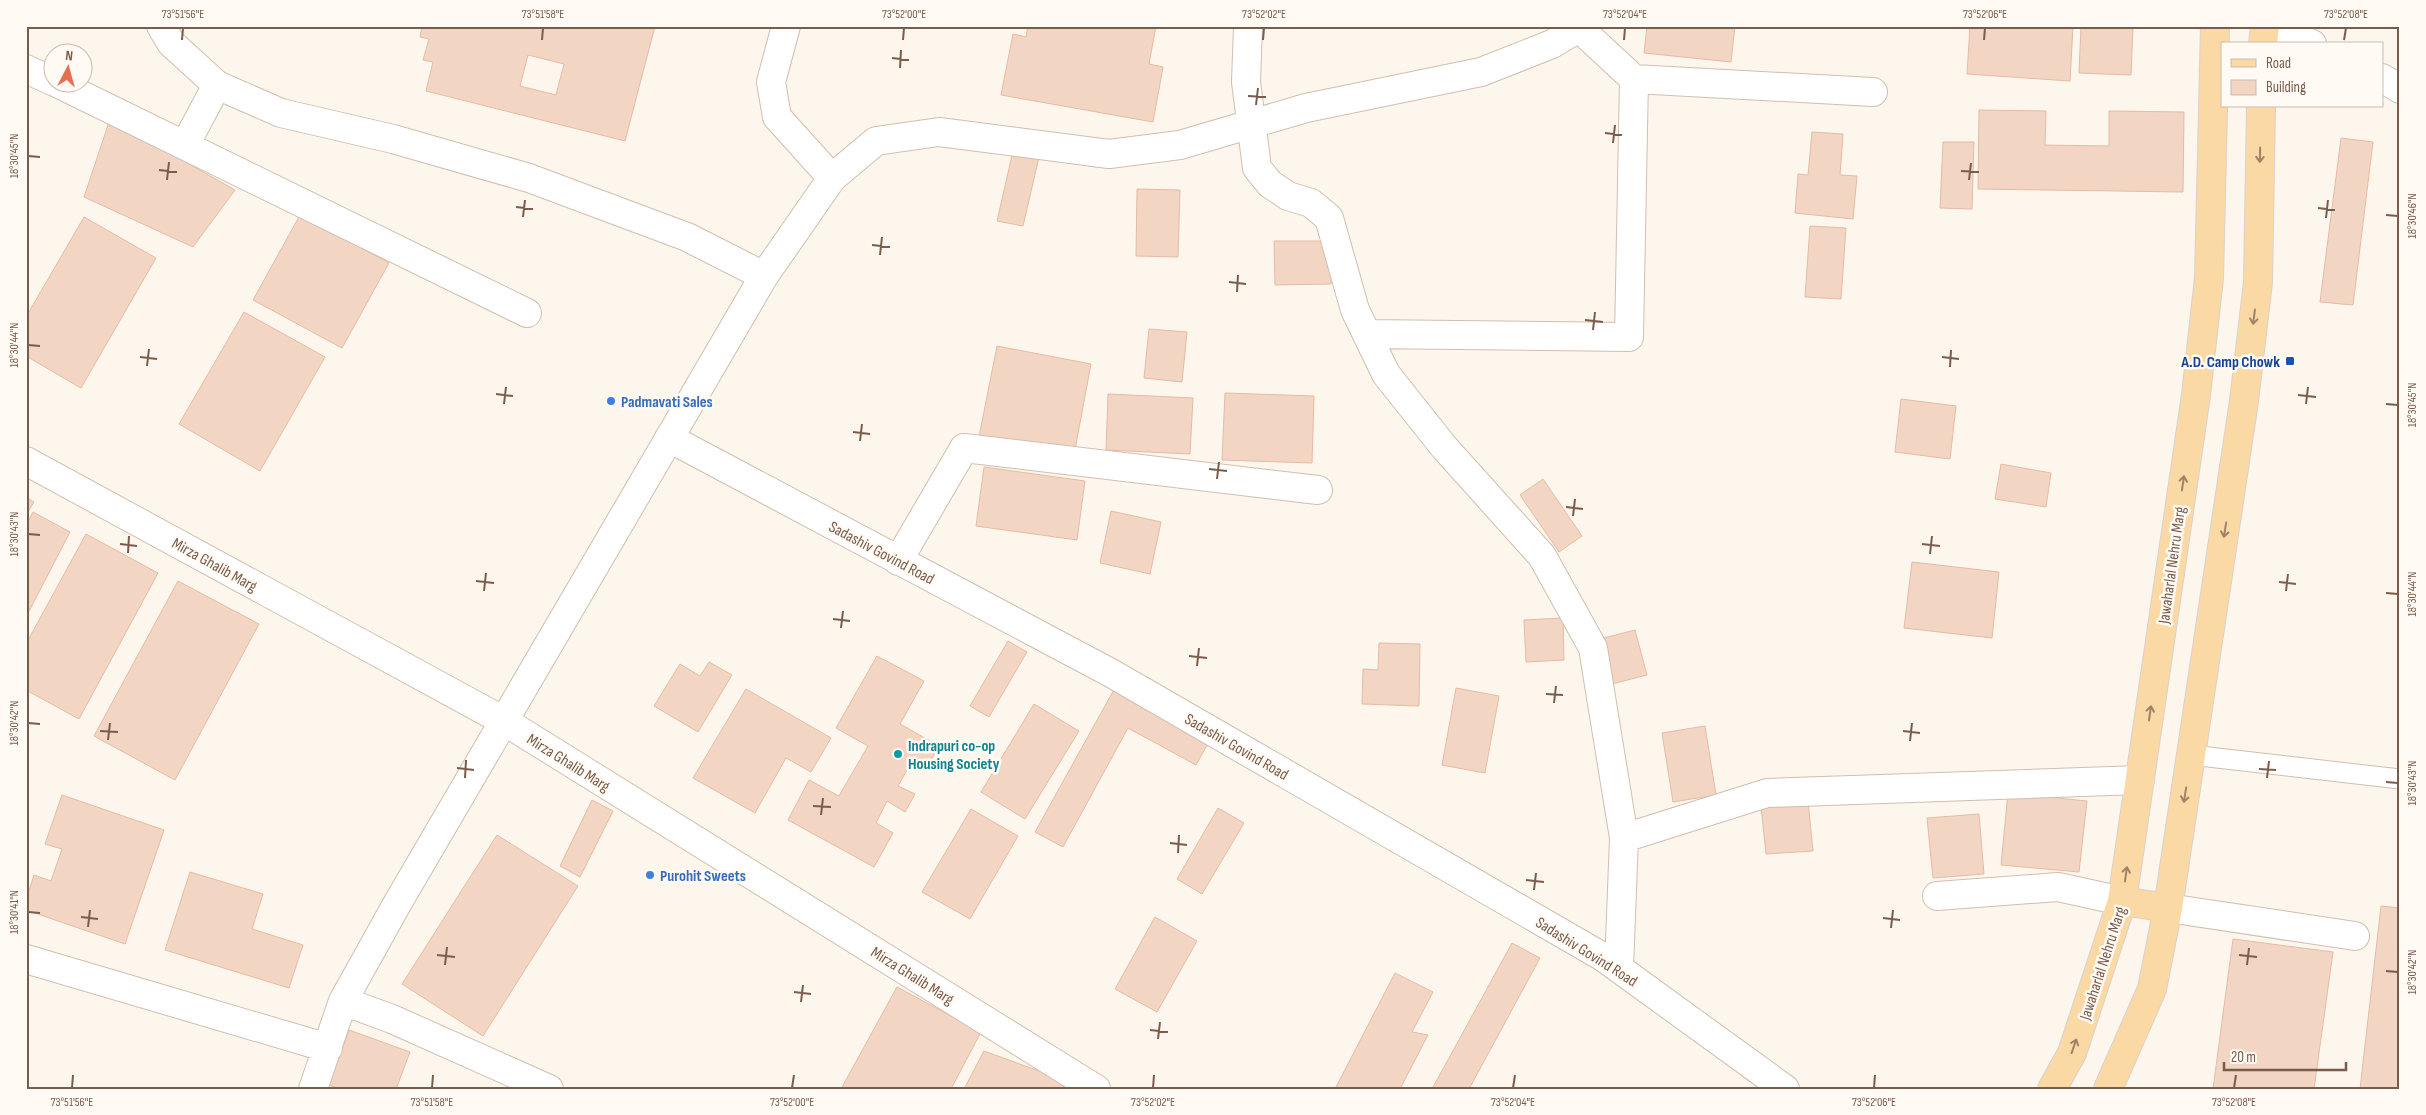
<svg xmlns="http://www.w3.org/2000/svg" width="2426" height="1115" font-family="'Sofia Sans Condensed',sans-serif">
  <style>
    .building { fill: #f3d5c3; stroke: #e6bba3; fill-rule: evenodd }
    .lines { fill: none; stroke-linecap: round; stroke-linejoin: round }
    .lane-casing { stroke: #d1beb0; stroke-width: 21 }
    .street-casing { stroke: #d1beb0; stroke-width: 30 }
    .secondary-casing { stroke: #d6c0b0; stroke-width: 30 }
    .primary-casing { stroke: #dad1cd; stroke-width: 30 }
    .lane { stroke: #fff; stroke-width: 19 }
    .street { stroke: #fff; stroke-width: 28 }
    .secondary { stroke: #fff; stroke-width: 28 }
    .primary { stroke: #fbd9a5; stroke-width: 28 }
    .oneway { stroke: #a18267 }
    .ticks { fill: none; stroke: #7a5c4d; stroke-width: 2 }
    .transit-dot { fill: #1a4fb4; stroke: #fffaf3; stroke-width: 2 }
    .shop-dot { fill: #3f7fe0; stroke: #fffaf3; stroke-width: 2 }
    .culture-dot { fill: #0f9aa8; stroke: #fffaf3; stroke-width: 2 }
    .labels { text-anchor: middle; stroke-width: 5; stroke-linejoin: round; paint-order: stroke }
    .transit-label { font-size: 16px; font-weight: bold; fill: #164399; stroke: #fffaf3; text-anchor: end }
    .shop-label { font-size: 16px; font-weight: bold; fill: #366cbe; stroke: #fffaf3; text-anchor: start }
    .street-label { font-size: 16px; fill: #7a5c4d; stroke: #fffaf3 }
    .culture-label { font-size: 16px; font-weight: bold; fill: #0d838f; stroke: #fffaf3; text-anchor: start }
    .neatline { fill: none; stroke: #7a5c4d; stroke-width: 2 }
    .ticks-label { font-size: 12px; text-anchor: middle; fill: #7a5c4d }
  </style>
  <rect width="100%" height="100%" fill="#fdf6ec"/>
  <path class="building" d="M 422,26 L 655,26 L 625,141 L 426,91 L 433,62 L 423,60 L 429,39 L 420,37 ZM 528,55 L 564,64 L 556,95 L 520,86 Z
    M 1028,26 L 1156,26 L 1149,64 L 1163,67 L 1153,122 L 1001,95 L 1013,34 L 1026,37 Z
    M 1647,26 L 1735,26 L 1731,62 L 1644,53 Z
    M 1970,26 L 2073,26 L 2070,81 L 1967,74 Z
    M 2081,26 L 2133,26 L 2131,75 L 2079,73 Z
    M 1979,110 L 2046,111 L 2045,145 L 2109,146 L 2109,111 L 2184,112 L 2183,192 L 1978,189 Z
    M 110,119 L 235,190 L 193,247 L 84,197 Z
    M 1812,132 L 1843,134 L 1840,175 L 1857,176 L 1853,219 L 1795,213 L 1798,174 L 1808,175 Z
    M 2341,138 L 2373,142 L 2353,305 L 2320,302 Z
    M 1943,142 L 1974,142 L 1972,209 L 1940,208 Z
    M 1013,151 L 1039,157 L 1023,226 L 997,221 Z
    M 1137,189 L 1180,190 L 1178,257 L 1136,256 Z
    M 300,215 L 389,263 L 342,348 L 253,300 Z
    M 84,217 L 156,258 L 81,388 L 26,356 L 26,317 Z
    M 1810,226 L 1846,228 L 1841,299 L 1805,297 Z
    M 1274,241 L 1330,241 L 1331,284 L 1275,285 Z
    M 244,312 L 325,357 L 260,471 L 179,424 Z
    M 1149,329 L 1187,332 L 1182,382 L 1144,378 Z
    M 997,346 L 1091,364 L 1074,455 L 979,437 Z
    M 1225,393 L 1314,396 L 1312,463 L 1222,460 Z
    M 1108,394 L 1193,398 L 1190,454 L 1106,450 Z
    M 1901,399 L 1956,406 L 1950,459 L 1895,452 Z
    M 2001,464 L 2051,473 L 2046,507 L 1995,499 Z
    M 984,467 L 1085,481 L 1077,540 L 976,526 Z
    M 1543,479 L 1582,536 L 1559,552 L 1520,495 Z
    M 26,497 L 34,502 L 26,515 Z
    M 1111,511 L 1161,522 L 1150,574 L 1100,563 Z
    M 33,512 L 70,532 L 26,617 L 26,525 Z
    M 86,534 L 158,573 L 79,719 L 26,690 L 26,644 Z
    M 1912,562 L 1999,572 L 1992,638 L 1904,628 Z
    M 178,581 L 259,624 L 175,780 L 94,736 Z
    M 1563,618 L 1564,660 L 1526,662 L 1524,620 Z
    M 1635,630 L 1647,675 L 1608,685 L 1596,640 Z
    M 1008,641 L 1027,652 L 989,717 L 970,706 Z
    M 1379,643 L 1420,644 L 1419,706 L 1362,704 L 1363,669 L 1378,670 Z
    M 877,656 L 924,681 L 900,724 L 939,746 L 925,771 L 911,763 L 898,786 L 915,794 L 905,812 L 887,801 L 876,823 L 893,833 L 874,867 L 788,820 L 809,780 L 839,796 L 868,746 L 836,728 Z
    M 709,662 L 732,675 L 698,732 L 654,706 L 680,664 L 700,676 Z
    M 1116,686 L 1211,738 L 1196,765 L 1128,728 L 1063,847 L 1035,832 Z
    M 1456,688 L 1499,696 L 1485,773 L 1442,765 Z
    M 746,689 L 831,738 L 811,772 L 786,758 L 755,813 L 693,778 Z
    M 1034,704 L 1079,731 L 1025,819 L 981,792 Z
    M 1705,726 L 1716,795 L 1673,802 L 1662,733 Z
    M 2008,793 L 2087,801 L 2079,872 L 2001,865 Z
    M 62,795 L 164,830 L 125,944 L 26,910 L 26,900 L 34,875 L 51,881 L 62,849 L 45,844 Z
    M 592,800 L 613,811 L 580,877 L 560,866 Z
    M 1808,802 L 1813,851 L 1766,854 L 1761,806 Z
    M 1218,808 L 1244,823 L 1202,894 L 1177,879 Z
    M 971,809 L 1018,836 L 970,919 L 922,892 Z
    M 1979,814 L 1984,874 L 1933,878 L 1927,818 Z
    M 497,835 L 578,886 L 483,1036 L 402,984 Z
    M 190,872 L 263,894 L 252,929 L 303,945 L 289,988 L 165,950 Z
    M 2381,906 L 2400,908 L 2400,1089 L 2360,1089 Z
    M 1155,917 L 1197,941 L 1157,1012 L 1115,989 Z
    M 2233,939 L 2333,952 L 2314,1089 L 2213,1089 Z
    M 1512,943 L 1540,958 L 1469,1089 L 1432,1089 Z
    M 1395,973 L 1433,992 L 1412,1032 L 1428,1035 L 1400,1089 L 1335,1089 Z
    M 897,987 L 981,1032 L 951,1089 L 841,1089 Z
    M 349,1030 L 410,1052 L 396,1089 L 339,1089 L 329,1085 Z
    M 984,1051 L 1061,1079 L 1064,1089 L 964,1089 Z"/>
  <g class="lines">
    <defs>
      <path id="lane" d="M 2191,755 L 2400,779"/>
      <path id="street" d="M 161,26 L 171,43 L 217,85 L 281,113 L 393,139 L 529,178 L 687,237 L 764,276
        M 786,26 L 771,82 L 777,117 L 832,178
        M 1248,26 L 1246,82 L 1257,168 L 1270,184 L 1288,196 L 1311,203 L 1329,218 L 1355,310 L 1386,374 L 1444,447 L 1542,556 L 1593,648 L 1624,838 L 1619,968
        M 2275,26 L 2312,44
        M 26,69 L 52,81
        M 2382,78 L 2400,89
        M 1634,79 L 1873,92
        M 55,82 L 527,313
        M 185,145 L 217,85
        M 1367,334 L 1629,337 L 1634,79 L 1579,28
        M 669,438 L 1111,673 L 1603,957 L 1785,1089
        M 898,561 L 964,448 L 1318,490
        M 1624,838 L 1767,793 L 2140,780
        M 1937,896 L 2058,887 L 2122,901
        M 2168,908 L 2355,936
        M 26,959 L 328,1048
        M 343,1001 L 392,1019 L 549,1089
        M 313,1089 L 343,1001 L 397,904 L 764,276 L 832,178 L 876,141 L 939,132 L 1109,154 L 1180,145 L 1306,108 L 1481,72 L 1552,44 L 1582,26"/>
      <path id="secondary" d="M 26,461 L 504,721 L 1096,1089"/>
      <path id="primary" d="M 2263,44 L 2265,26
        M 2122,901 L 2168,908
        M 2052,1089 L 2072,1053 L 2122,901 L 2196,395 L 2209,278 L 2215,26
        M 2108,1089 L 2152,989 L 2168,908 L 2244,401 L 2258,282 L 2261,106"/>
    </defs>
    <use href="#lane" class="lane-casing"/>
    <use href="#street" class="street-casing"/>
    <use href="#secondary" class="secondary-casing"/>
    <use href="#primary" class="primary-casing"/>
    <use href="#lane" class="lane"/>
    <use href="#street" class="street"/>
    <use href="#secondary" class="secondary"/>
    <use href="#primary" class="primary"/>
  </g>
  <defs><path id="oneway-shaft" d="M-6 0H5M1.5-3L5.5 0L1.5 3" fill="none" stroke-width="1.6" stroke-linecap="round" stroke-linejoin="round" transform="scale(1.25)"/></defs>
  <g class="oneway">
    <use href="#oneway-shaft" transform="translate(2260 155) rotate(91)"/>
    <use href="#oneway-shaft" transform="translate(2254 317) rotate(97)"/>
    <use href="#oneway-shaft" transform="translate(2183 483) rotate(-82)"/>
    <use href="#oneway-shaft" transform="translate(2225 530) rotate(99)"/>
    <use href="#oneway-shaft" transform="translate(2150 713) rotate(-82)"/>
    <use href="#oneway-shaft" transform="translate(2185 795) rotate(99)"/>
    <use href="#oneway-shaft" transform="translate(2126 874) rotate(-82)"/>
    <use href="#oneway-shaft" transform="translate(2074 1046) rotate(-71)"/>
  </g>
  <path class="ticks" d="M 182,40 L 183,28M 542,40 L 543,28M 903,40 L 904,28M 1263,40 L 1264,28M 1624,40 L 1625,28M 1984,40 L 1985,28M 2344,40 L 2346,28M 892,58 L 909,60M 900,68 L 901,50M 1248,96 L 1266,97M 1256,105 L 1258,88M 1605,133 L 1622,135M 1613,143 L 1615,125M 28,156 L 40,157M 159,170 L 177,172M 1961,171 L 1979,172M 167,180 L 169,162M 1969,180 L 1971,163M 516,207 L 533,209M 2318,208 L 2335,210M 2386,215 L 2398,216M 523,217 L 525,200M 2326,218 L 2328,200M 872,245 L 890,247M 880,255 L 882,237M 1229,282 L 1246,284M 1237,292 L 1238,275M 1585,320 L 1603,322M 1593,330 L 1595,312M 28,345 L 40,346M 140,357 L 157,359M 1942,357 L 1959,359M 147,366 L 149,349M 1950,367 L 1951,350M 496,394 L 513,396M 2298,395 L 2316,397M 504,404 L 506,387M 2306,404 L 2308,387M 2386,404 L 2398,405M 853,432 L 870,434M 860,441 L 862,424M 1209,469 L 1227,471M 1217,479 L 1219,462M 1566,507 L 1583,509M 1573,516 L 1575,499M 28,534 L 40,535M 120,544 L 137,546M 1922,544 L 1940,546M 128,553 L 129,536M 1930,554 L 1932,536M 476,581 L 494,583M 2279,582 L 2296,584M 484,591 L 486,573M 2286,591 L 2288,574M 2386,593 L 2398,594M 833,619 L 850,621M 841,628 L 843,611M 1189,656 L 1207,658M 1197,666 L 1199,648M 1546,694 L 1563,695M 1554,703 L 1556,686M 28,723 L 40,724M 100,731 L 118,732M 1903,731 L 1920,733M 108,740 L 110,723M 1910,741 L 1912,723M 457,768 L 474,770M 2259,769 L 2276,770M 465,778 L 466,760M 2267,778 L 2269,761M 2386,782 L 2398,783M 813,806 L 831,807M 821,815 L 823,798M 1170,843 L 1187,845M 1178,853 L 1179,835M 1526,880 L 1544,882M 1534,890 L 1536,873M 28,912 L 40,913M 81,917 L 98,919M 1883,918 L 1900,920M 88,927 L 90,910M 1891,928 L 1893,910M 437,955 L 455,957M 2239,955 L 2257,957M 445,965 L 447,947M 2247,965 L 2249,948M 2386,971 L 2398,972M 794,992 L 811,994M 801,1002 L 803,985M 1150,1030 L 1168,1032M 1158,1039 L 1160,1022M 72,1088 L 73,1075M 432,1088 L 433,1075M 792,1088 L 794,1075M 1153,1088 L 1154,1075M 1513,1088 L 1515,1075M 1874,1088 L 1875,1075M 2234,1088 L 2236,1075"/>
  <rect class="transit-dot" x="2285" y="356" width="10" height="10" rx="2.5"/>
  <g class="shop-dot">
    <circle cx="611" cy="401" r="5"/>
    <circle cx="650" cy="875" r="5"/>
  </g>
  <circle class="culture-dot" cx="898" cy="754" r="5"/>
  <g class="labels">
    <g class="transit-label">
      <text x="2280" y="367">A.D. Camp Chowk</text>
    </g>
    <g class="shop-label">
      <text x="621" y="407">Padmavati Sales</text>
      <text x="660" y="881">Purohit Sweets</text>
    </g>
    <g class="street-label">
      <text transform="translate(882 552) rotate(28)" y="6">Sadashiv Govind Road</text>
      <text transform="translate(215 564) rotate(29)" y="6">Mirza Ghalib Marg</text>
      <text transform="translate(2171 565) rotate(-82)" y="6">Jawaharlal Nehru Marg</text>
      <text transform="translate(1237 746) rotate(30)" y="6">Sadashiv Govind Road</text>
      <text transform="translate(569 762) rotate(32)" y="6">Mirza Ghalib Marg</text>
      <text transform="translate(1587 951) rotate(32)" y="6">Sadashiv Govind Road</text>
      <text transform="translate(2102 963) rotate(-72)" y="6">Jawaharlal Nehru Marg</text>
      <text transform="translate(913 975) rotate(32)" y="6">Mirza Ghalib Marg</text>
    </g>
    <g class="culture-label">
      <text x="908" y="751">Indrapuri co-op<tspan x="908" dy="18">Housing Society</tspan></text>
    </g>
  </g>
  <rect width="2426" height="1115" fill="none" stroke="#fffaf3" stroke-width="55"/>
  <rect x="2221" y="42" width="162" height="65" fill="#fffaf3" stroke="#cabbb1"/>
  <rect x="2231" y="59" width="25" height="8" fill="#fbd9a5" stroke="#cabbb1"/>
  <text x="2266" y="68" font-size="15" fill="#7a5c4d">Road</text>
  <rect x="2231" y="80" width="25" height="15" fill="#f3d5c3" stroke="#cabbb1"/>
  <text x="2266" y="92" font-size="15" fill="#7a5c4d">Building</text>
  <g transform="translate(68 68) rotate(6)"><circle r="24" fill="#fffaf3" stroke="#cabbb1"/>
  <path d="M0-4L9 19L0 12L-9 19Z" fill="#e76f51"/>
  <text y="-8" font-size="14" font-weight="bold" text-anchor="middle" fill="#7a5c4d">N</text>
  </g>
  <path d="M2224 1062v8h122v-8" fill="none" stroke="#7a5c4d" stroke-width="2.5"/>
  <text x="2231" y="1062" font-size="15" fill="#7a5c4d" stroke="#fffaf3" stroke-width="4" paint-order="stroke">20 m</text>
  <rect x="28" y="28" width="2370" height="1060" class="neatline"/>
  <g class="ticks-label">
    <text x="183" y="18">73°51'56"E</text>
    <text x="543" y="18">73°51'58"E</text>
    <text x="904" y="18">73°52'00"E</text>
    <text x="1264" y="18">73°52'02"E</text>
    <text x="1625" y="18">73°52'04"E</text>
    <text x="1985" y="18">73°52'06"E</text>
    <text x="2346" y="18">73°52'08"E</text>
    <text transform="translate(14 156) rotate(-90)" y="4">18°30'45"N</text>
    <text transform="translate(2412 216) rotate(-90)" y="4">18°30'46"N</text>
    <text transform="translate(14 345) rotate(-90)" y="4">18°30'44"N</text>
    <text transform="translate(2412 405) rotate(-90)" y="4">18°30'45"N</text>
    <text transform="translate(14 534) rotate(-90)" y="4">18°30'43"N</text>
    <text transform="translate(2412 594) rotate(-90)" y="4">18°30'44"N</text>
    <text transform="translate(14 723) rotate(-90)" y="4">18°30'42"N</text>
    <text transform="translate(2412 783) rotate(-90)" y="4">18°30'43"N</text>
    <text transform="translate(14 912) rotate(-90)" y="4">18°30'41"N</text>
    <text transform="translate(2412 972) rotate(-90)" y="4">18°30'42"N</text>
    <text x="72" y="1106">73°51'56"E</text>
    <text x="432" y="1106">73°51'58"E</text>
    <text x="792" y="1106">73°52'00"E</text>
    <text x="1153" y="1106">73°52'02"E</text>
    <text x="1513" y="1106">73°52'04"E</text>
    <text x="1874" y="1106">73°52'06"E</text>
    <text x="2234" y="1106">73°52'08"E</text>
  </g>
</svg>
